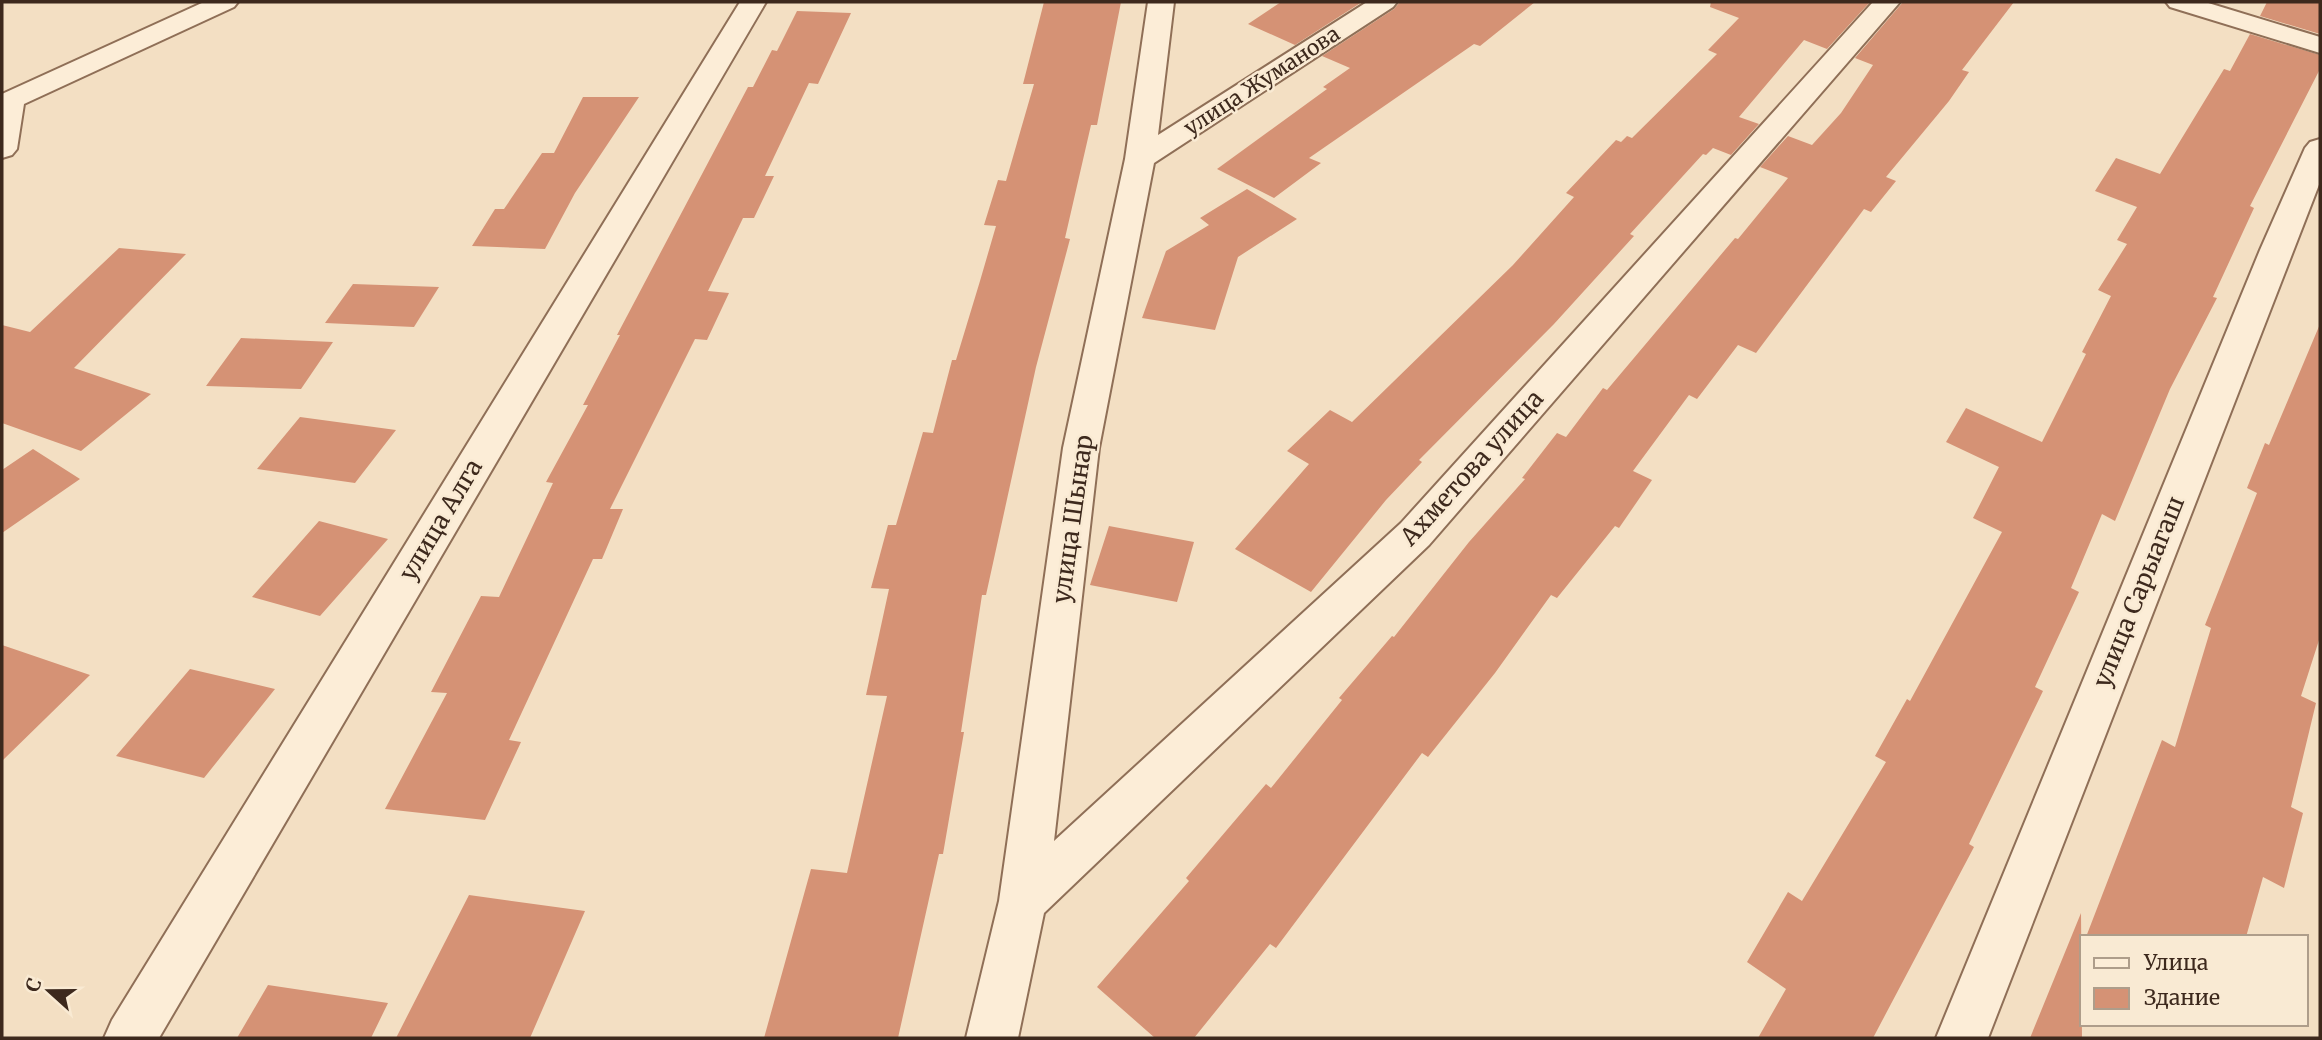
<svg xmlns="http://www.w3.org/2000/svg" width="2322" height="1040" font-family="Merriweather,serif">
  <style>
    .building { fill: #d59275 }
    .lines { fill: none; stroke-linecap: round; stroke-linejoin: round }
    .street-casing { stroke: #8f6f57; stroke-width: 4 }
    .street { fill: #fcedd7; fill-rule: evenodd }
    .labels { text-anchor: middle; stroke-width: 5; stroke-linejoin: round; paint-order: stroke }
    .far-street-label { font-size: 21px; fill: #3d291d; stroke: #f9ead3 }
    .street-label { font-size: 24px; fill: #3d291d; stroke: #f9ead3 }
  </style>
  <rect width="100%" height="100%" fill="#f3dfc3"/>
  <path class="building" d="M 1044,2 L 1121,2 L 1097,125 L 1091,125 L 1065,238 L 1070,239 L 1036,367 L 986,595 L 982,595 L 961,732 L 964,732 L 943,854 L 939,854 L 898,1038 L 764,1038 L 811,869 L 847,873 L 887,696 L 866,695 L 889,589 L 871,588 L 888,525 L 896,525 L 923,432 L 933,433 L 952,360 L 956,360 L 980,281 L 996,226 L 984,225 L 998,180 L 1006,181 L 1034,84 L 1023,84 Z
    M 1281,2 L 1362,2 L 1295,45 L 1248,24 Z
    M 1400,2 L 1535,2 L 1480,46 L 1474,44 L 1309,158 L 1321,163 L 1274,198 L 1217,169 L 1327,89 L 1323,87 L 1350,68 L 1322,56 L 1394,9 Z
    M 1711,2 L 1870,2 L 1827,49 L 1804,40 L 1739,117 L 1759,124 L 1731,155 L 1713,148 L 1706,155 L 1703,154 L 1630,234 L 1634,236 L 1554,324 L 1419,460 L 1422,462 L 1386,500 L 1311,592 L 1235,549 L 1309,464 L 1287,451 L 1330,410 L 1352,422 L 1513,265 L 1574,197 L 1566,193 L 1616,140 L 1621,142 L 1627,136 L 1632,138 L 1717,54 L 1708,50 L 1739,18 L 1710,7 Z
    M 1903,2 L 2014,2 L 1962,70 L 1969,72 L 1949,101 L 1886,177 L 1896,181 L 1871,212 L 1864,209 L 1756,353 L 1738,345 L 1697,399 L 1689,395 L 1633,471 L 1652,480 L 1619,528 L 1615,526 L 1557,598 L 1551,595 L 1495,673 L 1428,757 L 1422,753 L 1276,948 L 1270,944 L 1194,1038 L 1155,1038 L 1097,987 L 1189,881 L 1186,878 L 1266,784 L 1271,788 L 1342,700 L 1339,698 L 1392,636 L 1394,637 L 1469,542 L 1525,479 L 1522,478 L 1557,433 L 1566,437 L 1603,388 L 1607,390 L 1735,238 L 1738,239 L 1788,178 L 1760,167 L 1788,136 L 1812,145 L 1841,113 L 1873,65 L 1855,58 Z
    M 2267,2 L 2320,2 L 2320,34 L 2260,16 Z
    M 797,11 L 851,13 L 818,84 L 809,83 L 765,176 L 774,176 L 754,218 L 743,218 L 708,291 L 729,293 L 707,340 L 695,339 L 610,509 L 623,509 L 602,559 L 593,559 L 509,740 L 521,742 L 485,820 L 385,809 L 447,693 L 431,692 L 481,596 L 499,597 L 553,483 L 546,482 L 588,405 L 583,405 L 620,335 L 617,335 L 748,87 L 753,87 L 772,50 L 777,51 Z
    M 2250,34 L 2320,55 L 2320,69 L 2250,206 L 2254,208 L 2213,297 L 2217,298 L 2170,389 L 2115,521 L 2102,514 L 2071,588 L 2079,592 L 2035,687 L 2043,691 L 1969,844 L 1974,847 L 1873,1038 L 1758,1038 L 1786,989 L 1747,962 L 1788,892 L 1802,901 L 1886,762 L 1875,756 L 1907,699 L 1910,701 L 2002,532 L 1973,518 L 1999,467 L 1946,442 L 1966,408 L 2042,442 L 2086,354 L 2082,352 L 2111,296 L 2098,290 L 2127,244 L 2117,240 L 2137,207 L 2095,191 L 2116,158 L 2160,174 L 2224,69 L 2230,71 Z
    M 583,97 L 639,97 L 575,193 L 545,249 L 472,246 L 495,209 L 504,209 L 542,153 L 554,153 Z
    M 1247,189 L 1297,219 L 1238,257 L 1215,330 L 1142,318 L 1166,251 L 1209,225 L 1200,218 Z
    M 119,248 L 186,254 L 74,368 L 151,394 L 81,451 L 2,423 L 2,325 L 30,332 Z
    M 353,284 L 439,287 L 414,327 L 325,323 Z
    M 2320,324 L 2320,637 L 2301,696 L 2316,703 L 2291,807 L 2303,813 L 2284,888 L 2263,877 L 2246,937 L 2086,937 L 2162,740 L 2175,747 L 2211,628 L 2205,625 L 2257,493 L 2247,488 L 2265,443 L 2269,445 Z
    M 241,338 L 333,342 L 301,389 L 206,386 Z
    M 300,417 L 396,430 L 355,483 L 257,469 Z
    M 33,449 L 80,479 L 2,533 L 2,470 Z
    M 319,521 L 388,539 L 320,616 L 252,597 Z
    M 1109,526 L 1194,542 L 1177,602 L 1090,585 Z
    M 2,645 L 90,675 L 2,761 Z
    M 190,669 L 275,689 L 204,778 L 116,756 Z
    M 469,895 L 585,911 L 530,1038 L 396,1038 Z
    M 2081,913 L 2082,1038 L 2030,1038 Z
    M 268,985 L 388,1003 L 371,1038 L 237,1038 Z"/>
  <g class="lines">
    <defs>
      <path id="street" d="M 204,2 L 238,2 L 234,7 L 24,104 L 17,149 L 12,155 L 2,158 L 2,94 Z
        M 740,2 L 766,2 L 159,1038 L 104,1038 L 112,1020 Z
        M 1148,2 L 1174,2 L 1158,135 L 1367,2 L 1397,2 L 1393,7 L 1154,163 L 1099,448 L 1054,841 L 1401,523 L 1873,2 L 1900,2 L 1429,545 L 1044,913 L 1018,1038 L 966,1038 L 999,901 L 1063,448 L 1125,159 Z
        M 2166,2 L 2205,2 L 2320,37 L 2320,53 L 2170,7 Z
        M 2320,139 L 2320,182 L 1988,1038 L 1936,1038 L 2260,250 L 2305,148 L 2310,142 Z"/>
    </defs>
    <use href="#street" class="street-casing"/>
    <use href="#street" class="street"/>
  </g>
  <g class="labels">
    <g class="far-street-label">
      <text transform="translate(1262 81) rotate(-33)" y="7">улица Жуманова</text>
    </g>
    <g class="street-label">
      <text transform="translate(1472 468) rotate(-48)" y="8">Ахметова улица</text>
      <text transform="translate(1073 519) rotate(-82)" y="8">улица Шынар</text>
      <text transform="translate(441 520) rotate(-59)" y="8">улица Алга</text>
      <text transform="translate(2139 592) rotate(-68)" y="8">улица Сарыагаш</text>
    </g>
  </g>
  <rect width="2322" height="1040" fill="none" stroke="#3d291d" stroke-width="7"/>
  <rect x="2080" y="935" width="228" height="91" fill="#f9ead3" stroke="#ae9d8a" stroke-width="2"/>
  <rect x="2094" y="958" width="35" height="10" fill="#fcedd7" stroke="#ae9d8a" stroke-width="2"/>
  <text x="2144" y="970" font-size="21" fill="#3d291d">Улица</text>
  <rect x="2094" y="988" width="35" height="21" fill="#d59275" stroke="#ae9d8a" stroke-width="2"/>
  <text x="2144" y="1005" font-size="21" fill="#3d291d">Здание</text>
  <g transform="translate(49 991) rotate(291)" stroke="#f9ead3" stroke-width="5" paint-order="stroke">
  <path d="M0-5L12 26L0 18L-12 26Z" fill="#3d291d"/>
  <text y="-10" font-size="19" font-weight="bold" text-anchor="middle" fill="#3d291d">С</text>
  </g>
</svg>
